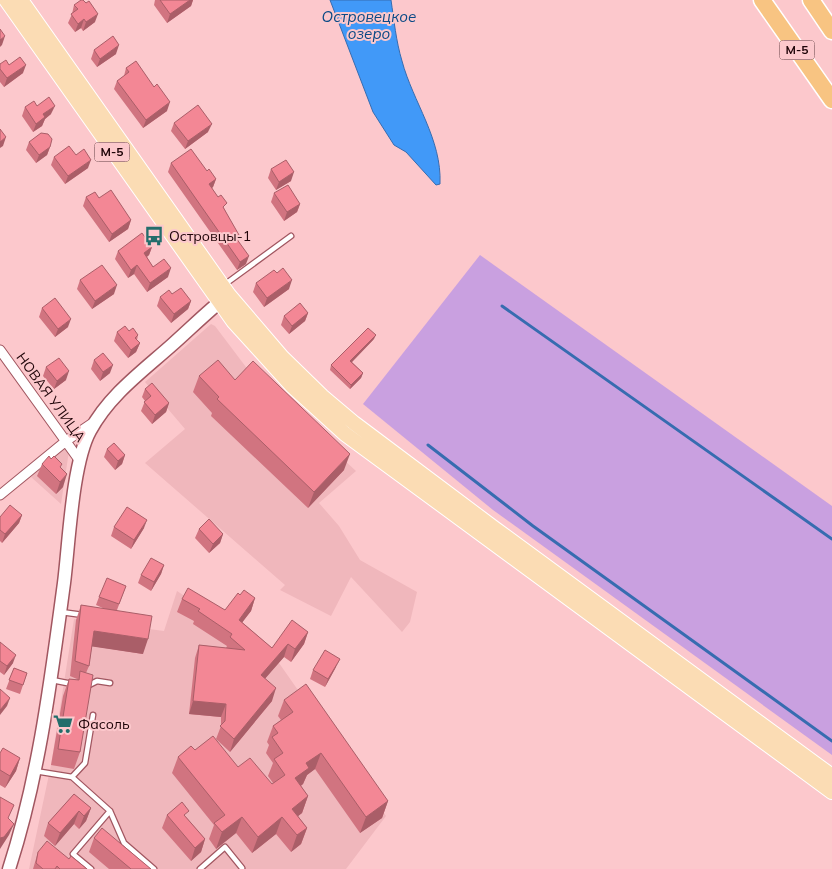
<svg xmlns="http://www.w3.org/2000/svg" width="832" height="869" font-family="Mulish,sans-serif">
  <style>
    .built { fill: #f0b7bc }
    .green { fill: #c9a0e0 }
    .water { fill: #4199f8; stroke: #376cb0 }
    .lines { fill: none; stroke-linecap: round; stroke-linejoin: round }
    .stream { stroke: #376cb0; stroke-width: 3 }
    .lane-casing { stroke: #a15660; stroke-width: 7 }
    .street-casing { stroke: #a15660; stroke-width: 11 }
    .secondary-casing { stroke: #a15660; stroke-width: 15 }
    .primary-casing { stroke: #fff; stroke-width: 16 }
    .highway-casing { stroke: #fff; stroke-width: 19 }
    .lane { stroke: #fff; stroke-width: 4.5 }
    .street { stroke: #fff; stroke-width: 9 }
    .secondary { stroke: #fff; stroke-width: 12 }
    .primary { stroke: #fbdcb4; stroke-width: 14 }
    .highway { stroke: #f8c482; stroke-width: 16 }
    .wall { fill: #d17480 }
    .shaded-wall { fill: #aa5e68 }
    .building { fill: #f38795; stroke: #aa5e68 }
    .labels { text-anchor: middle; stroke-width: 4; stroke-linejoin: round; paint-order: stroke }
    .shield { fill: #fcc8cc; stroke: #613f43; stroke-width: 1 }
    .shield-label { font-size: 12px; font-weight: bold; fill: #1f0408 }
    .poi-label { font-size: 14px; fill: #1f0408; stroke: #fcc8cc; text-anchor: start }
    .street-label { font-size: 14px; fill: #1f0408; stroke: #fcc8cc }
    .water-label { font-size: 15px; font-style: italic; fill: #0b4a86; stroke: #fcc8cc }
  </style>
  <rect width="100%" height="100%" fill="#fcc8cc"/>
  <path class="built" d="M 211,324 L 215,326 L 252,375 L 356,471 L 319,503 L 339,526 L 360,560 L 417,592 L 410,622 L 402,632 L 351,577 L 331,616 L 280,590 L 285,585 L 145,463 L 185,429 L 145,382 Z
    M 65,447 L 69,451 L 61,504 L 31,477 Z
    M 177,591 L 240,633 L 279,663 L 386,816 L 346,869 L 29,869 L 51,765 L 74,619 L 164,631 Z"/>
  <path class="green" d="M 480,255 L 832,506 L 832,755 L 493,510 L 363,404 Z"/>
  <path class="water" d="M 330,0 L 391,0 C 394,20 396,41 402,61 C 413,102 442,139 440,184 L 436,185 L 406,152 L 394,145 L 373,112 Z"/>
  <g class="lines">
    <path class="stream" d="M 502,306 L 832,539
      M 428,445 L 533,526 L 832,741"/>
    <defs>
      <path id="lane" d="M 224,285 L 291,236
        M 61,612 L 83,615
        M 52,680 L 72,684
        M 87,686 L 97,681 L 110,683
        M 35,771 L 72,777 L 85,763 L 93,715
        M 72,777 L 110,811 L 124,843 L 154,869
        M 91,869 L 73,854 L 110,811
        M 200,869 L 225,847 L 242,868"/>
      <path id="street" d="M 0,350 L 80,461
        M 0,495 L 66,441 L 94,422"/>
      <path id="secondary" d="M 9,869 C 39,777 51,679 64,583 C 69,544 72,464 90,431 C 109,395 144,370 173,344 C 191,328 208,311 227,296"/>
      <path id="primary" d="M 6,0 L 233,321 L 292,386 L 345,434 L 832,792
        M 21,0 L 229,295 L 282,357 L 322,396 L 354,423 L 494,528 L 832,776"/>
      <path id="highway" d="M 762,0 L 832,100
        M 811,0 L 832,31"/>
    </defs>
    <use href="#lane" class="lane-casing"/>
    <use href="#street" class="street-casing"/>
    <use href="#secondary" class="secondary-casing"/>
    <use href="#primary" class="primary-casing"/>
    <use href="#highway" class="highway-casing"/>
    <use href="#lane" class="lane"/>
    <use href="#street" class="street"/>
    <use href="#secondary" class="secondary"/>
    <use href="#primary" class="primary"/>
    <use href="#highway" class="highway"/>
  </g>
  <path class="wall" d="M 155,0 L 193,0 L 191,6 L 167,23 L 154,5 Z
    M 74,5 L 95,22 L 83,31 L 81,28 L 75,32 L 68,23 L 72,14 Z
    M 94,50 L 116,54 L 97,67 L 91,59 Z
    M 0,64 L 9,65 L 23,73 L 4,87 L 0,82 Z
    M 126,68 L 154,87 L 167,111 L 143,128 L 114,89 L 117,81 L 124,76 Z
    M 37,106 L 51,114 L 45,119 L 42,126 L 33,132 L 22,116 L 25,107 Z
    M 174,123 L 208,132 L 185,149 L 171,131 Z
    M 29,142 L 50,147 L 47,155 L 36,163 L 26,150 Z
    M 76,155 L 88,168 L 65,184 L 51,165 L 54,157 Z
    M 171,163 L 207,171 L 216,179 L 213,187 L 212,188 L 225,210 L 238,240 L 246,264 L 237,270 L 168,172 Z
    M 271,169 L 291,181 L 276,190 L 268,178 Z
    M 274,193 L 300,204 L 297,212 L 284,221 L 271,202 Z
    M 86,197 L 99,198 L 131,220 L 128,229 L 109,242 L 83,206 Z
    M 152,247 L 149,255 L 147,257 L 153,267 L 168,277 L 147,292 L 134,274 L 128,278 L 115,259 L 118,251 Z
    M 277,273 L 289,289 L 264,307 L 253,292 L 256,283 Z
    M 80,280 L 114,294 L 92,309 L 77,289 Z
    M 172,294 L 191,301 L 188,309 L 171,323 L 157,306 L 160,297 Z
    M 42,308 L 68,327 L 55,337 L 39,317 Z
    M 308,313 L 305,321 L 289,334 L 281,325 L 284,316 Z
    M 129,331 L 138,335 L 137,340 L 140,343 L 136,352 L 128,358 L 114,341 L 117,332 Z
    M 374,339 L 352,362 L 363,373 L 361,378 L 350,389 L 330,370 L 331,365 Z
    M 94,360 L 110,373 L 100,381 L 91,369 Z
    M 46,367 L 66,380 L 54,389 L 43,376 Z
    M 199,376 L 235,380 L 344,470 L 308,508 L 211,416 L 212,413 L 193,392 Z
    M 145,389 L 169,403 L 166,412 L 152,424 L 141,411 L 145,401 L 142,397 Z
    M 107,449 L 125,455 L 122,464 L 115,470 L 104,457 Z
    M 42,464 L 61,468 L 63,487 L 56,494 L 37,476 Z
    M 22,515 L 19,523 L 2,543 L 0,541 L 0,517 Z
    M 114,527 L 144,528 L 131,549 L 111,536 Z
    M 199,529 L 223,534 L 220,543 L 209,553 L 195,538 Z
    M 164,565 L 161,574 L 151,591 L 138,583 L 141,575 Z
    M 126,586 L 117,610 L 143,654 L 92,646 L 89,666 L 86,673 L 80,752 L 74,769 L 51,765 L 63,696 L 69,679 L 77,680 L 77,679 L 70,676 L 76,620 L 81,605 L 105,609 L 96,605 L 99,597 Z
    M 240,595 L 255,598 L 251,611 L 242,622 L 272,648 L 308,632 L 304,644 L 291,662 L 284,657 L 265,678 L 272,701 L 230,752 L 216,739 L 221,726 L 221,717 L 189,714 L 195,658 L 199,645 L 226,648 L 227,646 L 193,624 L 194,621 L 177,612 L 182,599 L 225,610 Z
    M 0,642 L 13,663 L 4,675 L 0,672 Z
    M 336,667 L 325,687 L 310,679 L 313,670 Z
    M 14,668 L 27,673 L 20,694 L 6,689 Z
    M 284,700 L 388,801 L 382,818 L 360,833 L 315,769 L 307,775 L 303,784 L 301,786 L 308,796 L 302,813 L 298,816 L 307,828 L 301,844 L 291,852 L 276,834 L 252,853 L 236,833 L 216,849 L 209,839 L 214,825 L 172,773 L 178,757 L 195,750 L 238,767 L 272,784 L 273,783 L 268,776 L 273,763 L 266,753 L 269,745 L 267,742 L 273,726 L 281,720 L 278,716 Z
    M 0,753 L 20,758 L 16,771 L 5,788 L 0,785 Z
    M 74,794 L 91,808 L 86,821 L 79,829 L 74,824 L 55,846 L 44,836 L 48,823 Z
    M 167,815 L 186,817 L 205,839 L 201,852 L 191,861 L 162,828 Z
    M 94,838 L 151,869 L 109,869 L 89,852 Z
    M 38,852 L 69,859 L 87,869 L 33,869 Z"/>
  <path class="shaded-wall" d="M 190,0 L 193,0 L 191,6 L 167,23 L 170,14 Z
    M 98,14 L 95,22 L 83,31 L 86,22 Z
    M 84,19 L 81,28 L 75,32 L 78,24 Z
    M 5,36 L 2,45 L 0,47 L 0,40 Z
    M 119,45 L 116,54 L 97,67 L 100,59 Z
    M 26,65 L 23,73 L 4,87 L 7,78 Z
    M 170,102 L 167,111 L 143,128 L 146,120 Z
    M 55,106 L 51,114 L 45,119 L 42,126 L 33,132 L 36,124 L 43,114 Z
    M 212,124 L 208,132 L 185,149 L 188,141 Z
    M 6,137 L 3,146 L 0,148 L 0,142 Z
    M 50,147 L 47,155 L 36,163 L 39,155 Z
    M 91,160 L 88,168 L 65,184 L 68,176 Z
    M 294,172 L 291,181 L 276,190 L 279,182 Z
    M 216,179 L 213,187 L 206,193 L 209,184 Z
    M 300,204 L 297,212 L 284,221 L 287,212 Z
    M 131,220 L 128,229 L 109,242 L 112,234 Z
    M 152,247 L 149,255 L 141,261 L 144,253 Z
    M 249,256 L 246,264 L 237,270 L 240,262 Z
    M 137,265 L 134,274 L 128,278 L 131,270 Z
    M 171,268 L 168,277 L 147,292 L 150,283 Z
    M 292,280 L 289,289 L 264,307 L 267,298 Z
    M 117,285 L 114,294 L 92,309 L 95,301 Z
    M 191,301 L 188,309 L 171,323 L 174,314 Z
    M 308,313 L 305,321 L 289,334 L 292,326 Z
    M 71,319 L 68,327 L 55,337 L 58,329 Z
    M 376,335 L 374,339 L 349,365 L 350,361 Z
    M 140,343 L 136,352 L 128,358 L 131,350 Z
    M 113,365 L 110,373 L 100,381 L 103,372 Z
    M 69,371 L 66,380 L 54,389 L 57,381 Z
    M 363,373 L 361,378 L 350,389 L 351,385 Z
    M 169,403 L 166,412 L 152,424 L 155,415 Z
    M 350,454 L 344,470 L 308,508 L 314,492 Z
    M 125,455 L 122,464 L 115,470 L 118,461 Z
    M 67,474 L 63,487 L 56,494 L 60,482 Z
    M 22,515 L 19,523 L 2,543 L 5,534 Z
    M 147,520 L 144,528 L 131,549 L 134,540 Z
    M 223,534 L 220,543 L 209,553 L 213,544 Z
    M 164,565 L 161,574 L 151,591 L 154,582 Z
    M 255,598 L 251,611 L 235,632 L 239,620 Z
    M 94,631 L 148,639 L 143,654 L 89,646 Z
    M 308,632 L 304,644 L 291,662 L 295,649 Z
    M 288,644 L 284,657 L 257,688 L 261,675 Z
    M 16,655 L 13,663 L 4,675 L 7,666 Z
    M 340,659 L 336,667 L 325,687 L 328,679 Z
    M 276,688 L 272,701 L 230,752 L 234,739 Z
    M 10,698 L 7,706 L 0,715 L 0,710 Z
    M 193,701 L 226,704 L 221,717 L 189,714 Z
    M 321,753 L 315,769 L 307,775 L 303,784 L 289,794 L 295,778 L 306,763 Z
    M 20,758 L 16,771 L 5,788 L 10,776 Z
    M 308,796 L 302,813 L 288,824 L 292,809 Z
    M 388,801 L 382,818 L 360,833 L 366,817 Z
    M 91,808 L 86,821 L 79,829 L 84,816 Z
    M 79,811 L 74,824 L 55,846 L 60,833 Z
    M 242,817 L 236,833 L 216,849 L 222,832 Z
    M 282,817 L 276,834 L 252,853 L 258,837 Z
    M 14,824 L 9,835 L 0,849 L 0,838 Z
    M 307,828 L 301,844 L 291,852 L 297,835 Z
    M 205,839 L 201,852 L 191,861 L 195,848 Z"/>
  <path class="building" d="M 81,0 L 83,0 L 86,3 L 89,1 L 98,14 L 86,22 L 84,19 L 78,24 L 71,14 L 78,9 L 74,5 Z
    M 160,0 L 190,0 L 170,14 Z
    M 0,29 L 5,36 L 0,40 Z
    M 113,36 L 119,45 L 100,59 L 94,50 Z
    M 20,57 L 26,65 L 7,78 L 0,69 L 0,64 L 6,60 L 9,65 Z
    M 136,61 L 154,87 L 157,84 L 170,102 L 146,120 L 117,81 L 129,72 L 126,68 Z
    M 49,97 L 55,106 L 43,114 L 45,117 L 36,124 L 25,107 L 34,101 L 37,106 Z
    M 198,105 L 212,124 L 188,141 L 174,123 Z
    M 0,129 L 6,137 L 0,142 Z
    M 41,133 L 48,134 L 52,139 L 50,147 L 39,155 L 29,142 Z
    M 69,146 L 76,155 L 84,149 L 91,160 L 68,176 L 54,157 Z
    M 191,149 L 207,171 L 209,169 L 216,179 L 209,184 L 218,197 L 221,195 L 227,203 L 223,207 L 239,235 L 236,238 L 249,256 L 240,262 L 171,163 Z
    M 286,160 L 294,172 L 279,182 L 271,169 Z
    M 288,185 L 300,204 L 287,212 L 274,193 Z
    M 111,190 L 131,220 L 112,234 L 86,197 L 95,192 L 99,198 Z
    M 142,233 L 152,247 L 144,253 L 153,267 L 164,259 L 171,268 L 150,283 L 137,265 L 131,270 L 118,251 Z
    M 102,265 L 117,285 L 95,301 L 80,280 Z
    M 283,268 L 292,280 L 267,298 L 256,283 L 274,270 L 277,273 Z
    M 181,288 L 191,301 L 174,314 L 160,297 L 169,290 L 172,294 Z
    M 55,298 L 71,319 L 58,329 L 42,308 Z
    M 300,303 L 308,313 L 292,326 L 284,316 Z
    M 125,326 L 129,331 L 133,328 L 138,335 L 135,338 L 140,343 L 131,350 L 117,332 Z
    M 368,328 L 376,335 L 350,361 L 363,373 L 351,385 L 331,365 Z
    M 103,353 L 113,365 L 103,372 L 94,360 Z
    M 59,358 L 69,371 L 57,381 L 46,367 Z
    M 218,360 L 235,380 L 253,361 L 350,454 L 314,492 L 217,399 L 219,397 L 199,376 Z
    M 152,383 L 169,403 L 155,415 L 144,402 L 151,396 L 145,389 Z
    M 114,443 L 125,455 L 118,461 L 107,449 Z
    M 49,456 L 51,459 L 54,456 L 62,464 L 60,467 L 67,474 L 60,482 L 42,464 Z
    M 10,505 L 22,515 L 5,534 L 0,530 L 0,517 Z
    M 127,507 L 147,520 L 134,540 L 114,527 Z
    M 209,519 L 223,534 L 213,544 L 199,529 Z
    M 151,558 L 164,565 L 154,582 L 141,575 Z
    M 107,578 L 126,586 L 119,604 L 99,597 Z
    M 188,588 L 225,610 L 238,593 L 240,595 L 244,590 L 255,598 L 239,620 L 272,648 L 292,620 L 308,632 L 295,649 L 288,644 L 261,675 L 276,688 L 234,739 L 220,726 L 225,721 L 226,704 L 193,701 L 199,645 L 245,650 L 230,637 L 232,634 L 198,611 L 200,609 L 182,599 Z
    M 81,605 L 152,616 L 148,639 L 94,631 L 89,666 L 75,661 Z
    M 0,642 L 16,655 L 7,666 L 0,661 Z
    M 325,650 L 340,659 L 328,679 L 313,670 Z
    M 14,668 L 27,673 L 23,685 L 9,680 Z
    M 80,671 L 93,675 L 80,752 L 58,749 L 69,679 L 79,680 Z
    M 306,684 L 388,801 L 366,817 L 321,753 L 306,763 L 309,768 L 295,778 L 308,796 L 292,809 L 307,828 L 297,835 L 282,817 L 258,837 L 242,817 L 222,832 L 214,823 L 225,815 L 178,757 L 191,746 L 195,750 L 213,736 L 238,767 L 250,758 L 272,784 L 285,775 L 274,759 L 283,753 L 272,737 L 278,733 L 273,726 L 293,712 L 284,700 Z
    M 0,689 L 10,698 L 0,710 Z
    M 3,748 L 20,758 L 10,776 L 0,770 L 0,753 Z
    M 74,794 L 91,808 L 84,816 L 79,811 L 60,833 L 48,823 Z
    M 0,797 L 14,805 L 8,818 L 14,824 L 4,837 L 0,838 Z
    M 182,802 L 189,811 L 184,815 L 205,839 L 195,848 L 167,815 Z
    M 102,828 L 151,869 L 131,869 L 94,838 Z
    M 47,841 L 69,859 L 71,856 L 87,869 L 60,869 L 57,866 L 55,869 L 43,869 L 36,863 L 38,852 Z"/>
  <defs>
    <symbol id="bus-bare" viewBox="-9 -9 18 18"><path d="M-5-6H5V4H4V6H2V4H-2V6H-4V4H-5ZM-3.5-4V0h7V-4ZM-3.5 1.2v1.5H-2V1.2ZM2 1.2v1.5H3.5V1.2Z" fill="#226d6b" stroke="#fcc8cc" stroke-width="2.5" paint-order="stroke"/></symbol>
    <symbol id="supermarket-bare" viewBox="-9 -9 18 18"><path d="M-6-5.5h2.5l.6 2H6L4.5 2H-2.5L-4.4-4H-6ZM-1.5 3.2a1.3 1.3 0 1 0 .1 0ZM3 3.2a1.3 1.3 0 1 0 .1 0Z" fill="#226d6b" stroke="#fcc8cc" stroke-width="2.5" paint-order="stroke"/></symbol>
  </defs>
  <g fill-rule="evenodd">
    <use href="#bus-bare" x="140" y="222" width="28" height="28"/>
    <use href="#supermarket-bare" x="49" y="710" width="28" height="28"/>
  </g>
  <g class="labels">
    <g class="shield">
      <rect x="779.5" y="40.5" width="35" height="19" rx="4"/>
      <rect x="94.5" y="142.5" width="35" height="19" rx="4"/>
    </g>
    <g class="shield-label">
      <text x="797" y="54">М-5</text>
      <text x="112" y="156">М-5</text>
    </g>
    <g class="poi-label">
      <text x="169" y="241">Островцы-1</text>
      <text x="78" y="729">Фасоль</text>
    </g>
    <g class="street-label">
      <text transform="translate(51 397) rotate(54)" y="5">НОВАЯ УЛИЦА</text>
    </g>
    <g class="water-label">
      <text x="369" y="22">Островецкое<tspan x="369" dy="17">озеро</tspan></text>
    </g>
  </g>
</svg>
